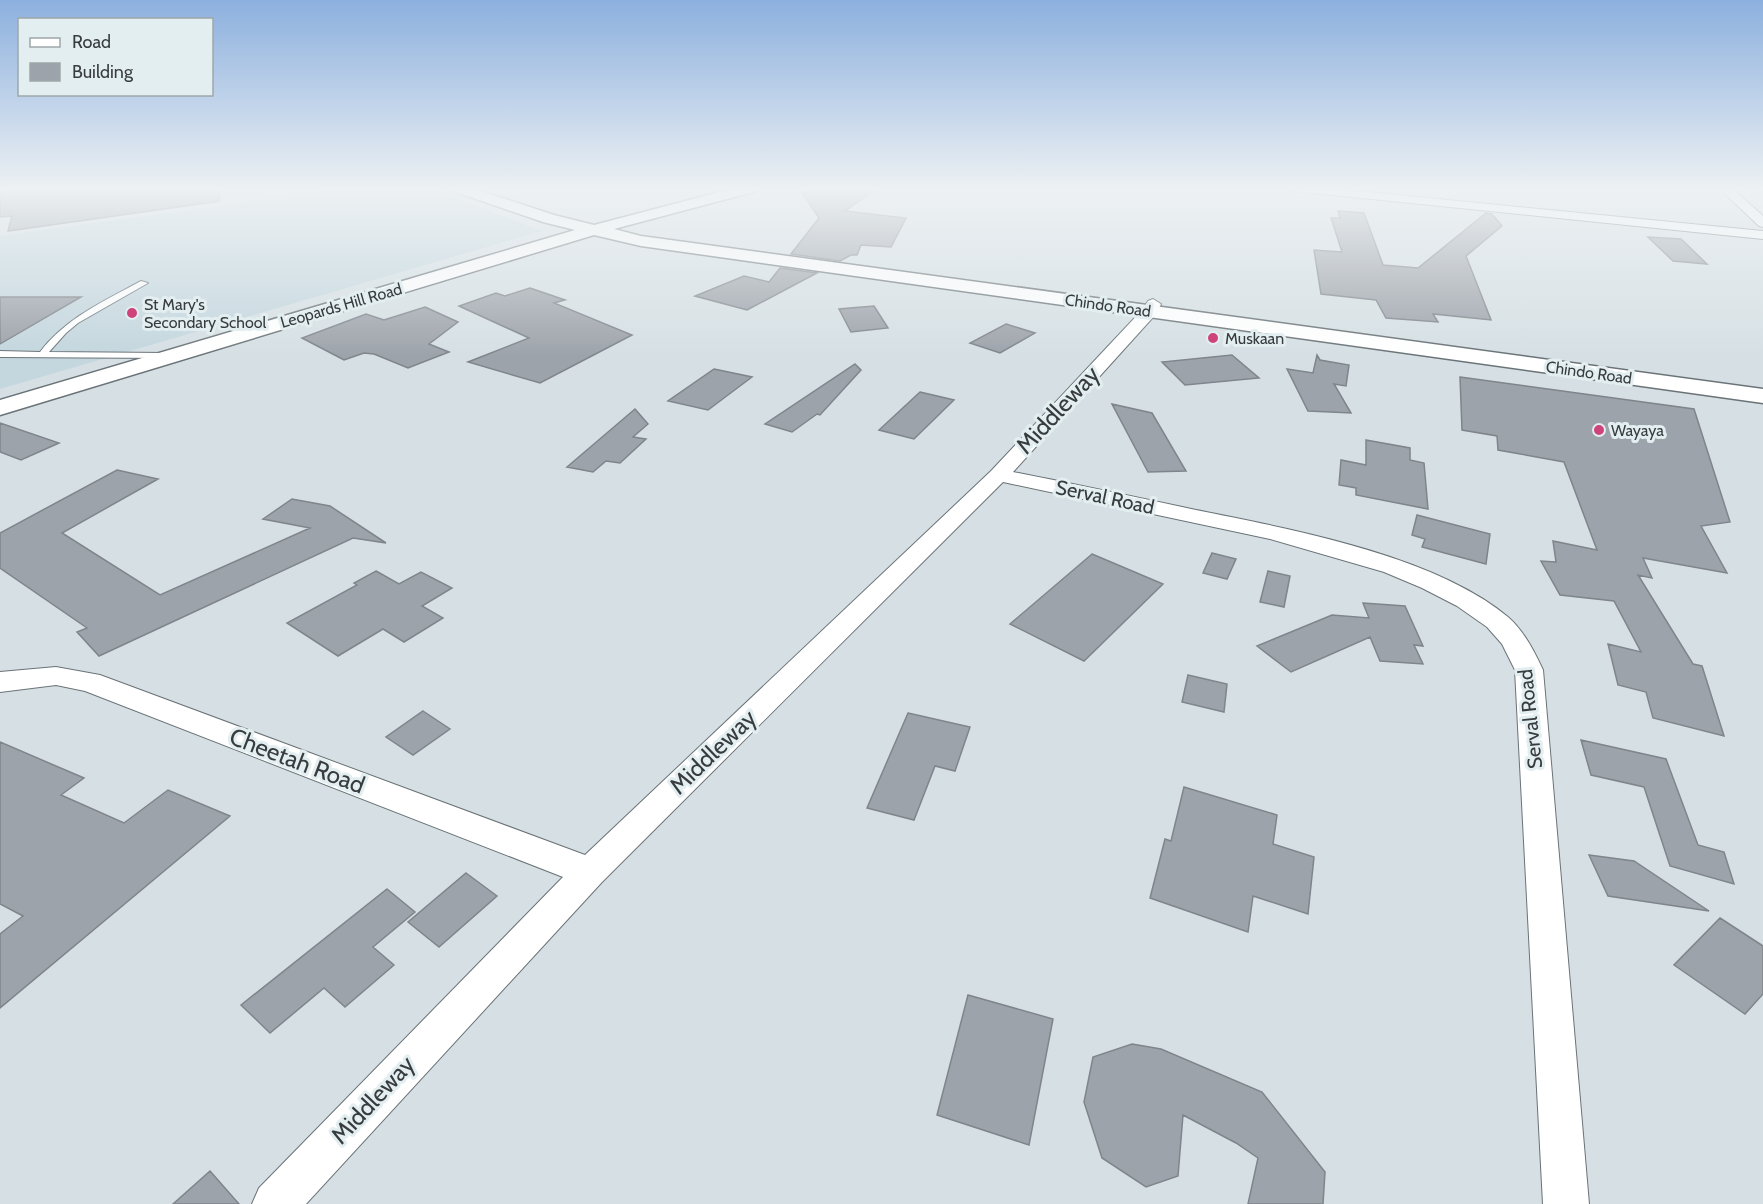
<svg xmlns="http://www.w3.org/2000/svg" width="1763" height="1204" font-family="Cabin,sans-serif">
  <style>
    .built { fill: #c4d7de }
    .building { fill: #9da3aa; stroke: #7f858b; stroke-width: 1.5 }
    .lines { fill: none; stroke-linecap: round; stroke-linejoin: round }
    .service-casing { stroke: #6a7377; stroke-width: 2 }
    .minor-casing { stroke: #6a7377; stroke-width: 2 }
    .secondary-casing { stroke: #6a7377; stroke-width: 3 }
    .service { fill: #fff; fill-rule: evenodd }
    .minor { fill: #fff; fill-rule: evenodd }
    .secondary { fill: #fff; fill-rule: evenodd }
    .poi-dot { fill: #ce437a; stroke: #e3eef1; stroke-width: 2 }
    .labels { text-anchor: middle; stroke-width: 6; stroke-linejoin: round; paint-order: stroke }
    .far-poi-label { font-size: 16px; fill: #383c3e; stroke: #e3eef1; text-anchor: start }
    .far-street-label { font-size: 16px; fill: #383c3e; stroke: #e3eef1 }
    .street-label { font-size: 20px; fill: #383c3e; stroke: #e3eef1 }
    .near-street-label { font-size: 24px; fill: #383c3e; stroke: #e3eef1 }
  </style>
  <rect width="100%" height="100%" fill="#d6e0e4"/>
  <path class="built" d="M 350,188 L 430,188 L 542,231 L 0,389 L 0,236 Z"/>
  <path class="building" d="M 39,188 L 219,188 L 220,201 L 8,231 L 12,216 L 0,217 L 0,193 Z
    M 878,188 L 845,211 L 906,218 L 891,247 L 861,245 L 857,255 L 851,255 L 840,261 L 791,254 L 819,218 L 802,193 Z
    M 1338,211 L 1364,213 L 1383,265 L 1418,268 L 1486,213 L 1492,214 L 1502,226 L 1466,256 L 1491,320 L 1433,314 L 1438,322 L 1386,318 L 1376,300 L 1321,294 L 1314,250 L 1342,252 L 1331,218 L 1340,218 Z
    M 1648,237 L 1681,239 L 1707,264 L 1673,261 Z
    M 780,268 L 817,273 L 747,310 L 695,296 L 744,276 L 769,282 Z
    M 530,288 L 565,300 L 554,303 L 632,335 L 540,383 L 468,362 L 529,338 L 459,306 L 496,293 L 505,296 Z
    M 0,297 L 81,297 L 0,344 Z
    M 874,306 L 888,328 L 851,332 L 839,309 Z
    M 425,307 L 458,322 L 429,344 L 449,352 L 408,368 L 374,354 L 364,353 L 344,360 L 302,338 L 366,314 L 384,320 Z
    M 1006,324 L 1035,333 L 1000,353 L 970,343 Z
    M 1232,355 L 1259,378 L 1185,385 L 1162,362 Z
    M 1317,355 L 1320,360 L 1349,365 L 1346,386 L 1334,384 L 1351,413 L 1308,411 L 1287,369 L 1313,373 Z
    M 855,364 L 861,370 L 820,415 L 817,414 L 792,432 L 765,424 Z
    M 714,369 L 752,377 L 708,410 L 668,401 Z
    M 1460,377 L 1694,409 L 1730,522 L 1701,526 L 1727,573 L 1643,558 L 1652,578 L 1638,575 L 1693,664 L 1702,666 L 1724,736 L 1653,718 L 1646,692 L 1618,685 L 1608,644 L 1641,652 L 1614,601 L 1560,595 L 1541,561 L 1556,562 L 1553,541 L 1597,550 L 1564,462 L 1498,450 L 1497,436 L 1462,430 Z
    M 920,392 L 954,400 L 914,439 L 879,430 Z
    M 1112,404 L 1152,413 L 1186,471 L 1148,472 Z
    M 635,409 L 648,424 L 633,437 L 646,439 L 620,463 L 606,461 L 593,472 L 567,467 Z
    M 0,423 L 59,443 L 21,460 L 0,452 Z
    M 1366,440 L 1410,448 L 1410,460 L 1424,463 L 1428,509 L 1356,495 L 1356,488 L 1339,485 L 1341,460 L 1366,465 Z
    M 117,470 L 158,479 L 62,533 L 160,595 L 310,528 L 263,519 L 292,499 L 330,506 L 386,543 L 353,538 L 99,656 L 77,632 L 87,628 L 0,568 L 0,533 Z
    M 1417,515 L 1490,534 L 1486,564 L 1422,547 L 1425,539 L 1412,535 Z
    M 1212,553 L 1236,559 L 1227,579 L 1203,573 Z
    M 1092,554 L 1163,584 L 1084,661 L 1010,624 Z
    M 376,571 L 399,584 L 421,572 L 452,588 L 422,606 L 443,618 L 404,642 L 383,629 L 338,656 L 287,623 L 357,585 L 354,583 Z
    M 1268,571 L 1290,576 L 1284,607 L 1260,602 Z
    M 1363,603 L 1405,606 L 1423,646 L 1414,645 L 1423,664 L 1380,661 L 1370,637 L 1291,672 L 1257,646 L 1332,615 L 1369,618 Z
    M 1188,675 L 1227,684 L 1224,712 L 1182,702 Z
    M 423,711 L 450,729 L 413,755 L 386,737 Z
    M 908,713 L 970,727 L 955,771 L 935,766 L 914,820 L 867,808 Z
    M 1581,740 L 1666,759 L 1698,845 L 1724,852 L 1734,884 L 1670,866 L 1644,787 L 1591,775 Z
    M 0,742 L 84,778 L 61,795 L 124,823 L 168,790 L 230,816 L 0,1008 L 0,934 L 23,916 L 0,904 Z
    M 1184,787 L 1277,815 L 1273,844 L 1314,857 L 1308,914 L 1253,896 L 1248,932 L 1150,898 L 1165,839 L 1171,841 Z
    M 1589,855 L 1634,861 L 1709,911 L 1608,896 Z
    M 466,873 L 497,896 L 439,947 L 408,922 Z
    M 387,889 L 415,912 L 373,947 L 394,965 L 345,1007 L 324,988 L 270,1033 L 241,1005 Z
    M 1720,918 L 1763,946 L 1763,994 L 1745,1014 L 1674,965 Z
    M 968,995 L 1053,1019 L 1029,1145 L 937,1115 Z
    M 1132,1044 L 1161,1049 L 1262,1092 L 1325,1172 L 1323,1204 L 1248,1204 L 1258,1158 L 1236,1143 L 1183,1115 L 1178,1176 L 1146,1187 L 1102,1158 L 1084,1102 L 1093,1057 Z
    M 210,1171 L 239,1204 L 173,1204 Z"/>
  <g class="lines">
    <defs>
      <path id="service" d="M 141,281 L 148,283 L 78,323 L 66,333 L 49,352 L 166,353 L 171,356 L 169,358 L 0,357 L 0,351 L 40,352 C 66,318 104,301 141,281 Z"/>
      <path id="minor" d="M 472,188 L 492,188 L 469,195 L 463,192 Z
        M 1287,188 L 1326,188 L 1763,231 L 1763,239 L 1293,191 Z
        M 1719,188 L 1732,188 L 1763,216 L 1763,227 L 1759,226 Z
        M 1153,299 L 1161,304 L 1156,314 L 1013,472 C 1074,484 1135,497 1196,510 C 1290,529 1434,555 1508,617 C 1524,631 1534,651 1543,670 L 1589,1204 L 1543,1204 L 1515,670 L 1502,644 L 1487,627 L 1457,606 L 1422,588 L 1384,572 L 1270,539 L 1003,482 L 602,882 L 306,1204 L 252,1204 L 259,1188 L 563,877 L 85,691 L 56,685 L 0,692 L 0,672 L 56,667 L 100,675 L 585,855 L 991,471 L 1143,309 L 1148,301 Z"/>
      <path id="secondary" d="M 451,188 L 472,188 L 554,215 L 594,225 L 735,188 L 759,188 L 757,191 L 614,229 L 641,236 L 1763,389 L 1763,403 L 641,246 L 594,235 L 0,415 L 0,400 L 575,230 L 543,222 L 453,191 Z"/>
    </defs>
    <use href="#service" class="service-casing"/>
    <use href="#minor" class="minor-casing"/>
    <use href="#secondary" class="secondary-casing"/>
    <use href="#service" class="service"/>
    <use href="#minor" class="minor"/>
    <use href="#secondary" class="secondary"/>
  </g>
  <linearGradient id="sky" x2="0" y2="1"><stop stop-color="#8cb0de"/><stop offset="0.53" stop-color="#edf1f3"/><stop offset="1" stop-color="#edf1f3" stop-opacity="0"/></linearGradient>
  <rect width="1763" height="356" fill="url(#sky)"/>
  <g class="poi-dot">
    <circle cx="132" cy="313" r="6"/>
    <circle cx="1213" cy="338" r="6"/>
    <circle cx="1599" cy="430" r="6"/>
  </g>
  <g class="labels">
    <g class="far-poi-label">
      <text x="144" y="310">St Mary's<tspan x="144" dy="18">Secondary School</tspan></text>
      <text x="1225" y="344">Muskaan</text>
      <text x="1611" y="436">Wayaya</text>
    </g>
    <g class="far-street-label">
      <text transform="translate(341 305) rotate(-16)" y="6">Leopards Hill Road</text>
      <text transform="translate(1108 305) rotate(8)" y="6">Chindo Road</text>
      <text transform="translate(1589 372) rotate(8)" y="6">Chindo Road</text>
    </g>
    <g class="street-label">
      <text transform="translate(1105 497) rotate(12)" y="7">Serval Road</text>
      <text transform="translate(1530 719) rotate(-96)" y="7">Serval Road</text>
    </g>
    <g class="near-street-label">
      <text transform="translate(1058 410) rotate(-47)" y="8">Middleway</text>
      <text transform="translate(713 752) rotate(-44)" y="8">Middleway</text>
      <text transform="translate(297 761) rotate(21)" y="8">Cheetah Road</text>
      <text transform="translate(373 1100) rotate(-47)" y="8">Middleway</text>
    </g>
  </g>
  <rect x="18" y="18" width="195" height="78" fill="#e3eef1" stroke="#9fa7a9" stroke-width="1.5"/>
  <rect x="30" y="38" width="30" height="9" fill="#ffffff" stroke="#9fa7a9" stroke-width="1.5"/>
  <text x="72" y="48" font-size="18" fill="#383c3e">Road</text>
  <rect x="30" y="63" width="30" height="18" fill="#9da3aa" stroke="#9fa7a9" stroke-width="1.5"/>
  <text x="72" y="78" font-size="18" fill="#383c3e">Building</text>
</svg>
